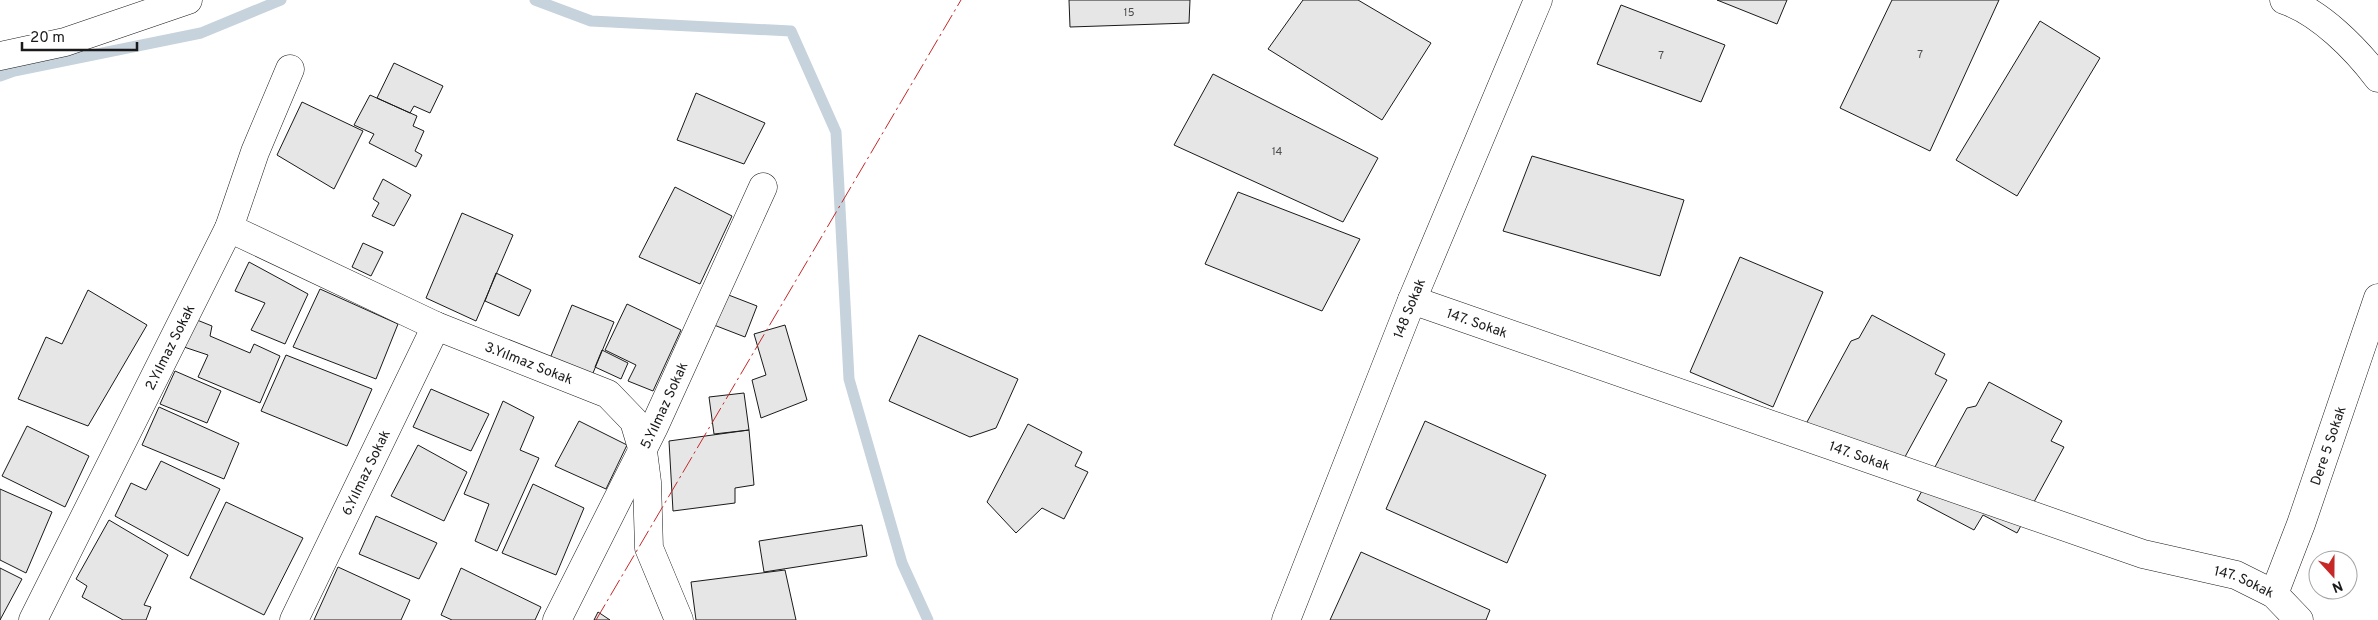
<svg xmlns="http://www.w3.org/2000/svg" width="2378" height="620" font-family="Overpass,sans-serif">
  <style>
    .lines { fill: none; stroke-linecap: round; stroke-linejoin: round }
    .stream { stroke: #c6d2dc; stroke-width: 11 }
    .building { fill: #e6e6e6; stroke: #1a1a1a }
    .minor-casing { stroke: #1a1a1a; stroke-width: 29 }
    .minor { stroke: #fff; stroke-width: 28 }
    .power { stroke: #c62828; stroke-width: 1; stroke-dasharray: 18 4 2.5 4; stroke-linecap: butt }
    .labels { text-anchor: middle; stroke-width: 4; stroke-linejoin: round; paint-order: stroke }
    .number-label { font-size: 11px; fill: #4d4d4d }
    .street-label { font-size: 14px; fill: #1a1a1a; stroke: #fff }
  </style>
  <rect width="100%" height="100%" fill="#fff"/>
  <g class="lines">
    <path class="stream" d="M 535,0 L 591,21 L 791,31 L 836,132 L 849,379 L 902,563 L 928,620
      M 0,76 L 14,71 L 201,33 L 281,0"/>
  </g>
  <path class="building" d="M 1069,0 L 1190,0 L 1189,23 L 1070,27 Z
    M 1303,0 L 1358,0 L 1431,43 L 1382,120 L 1268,49 Z
    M 1717,0 L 1787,0 L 1777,24 Z
    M 1892,0 L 1999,0 L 1930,151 L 1840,108 Z
    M 1621,5 L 1725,45 L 1701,102 L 1597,64 Z
    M 2040,21 L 2100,58 L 2017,196 L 1956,160 Z
    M 394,63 L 443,86 L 430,113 L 414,106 L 410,113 L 377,98 Z
    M 1213,74 L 1378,158 L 1343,222 L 1174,145 Z
    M 696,93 L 765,123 L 744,164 L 677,140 Z
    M 370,95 L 417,116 L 413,126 L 424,131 L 415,151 L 422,155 L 416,167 L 369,143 L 374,134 L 354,125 Z
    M 302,102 L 363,131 L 334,189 L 277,155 Z
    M 1532,156 L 1684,200 L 1660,276 L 1503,231 Z
    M 383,179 L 411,195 L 394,226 L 372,216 L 379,203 L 373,199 Z
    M 675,187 L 732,216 L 700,284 L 639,257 Z
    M 1238,192 L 1360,239 L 1322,311 L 1205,264 Z
    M 462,213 L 513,235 L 476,321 L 426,298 Z
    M 363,243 L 383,252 L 371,276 L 352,267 Z
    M 1740,257 L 1823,292 L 1773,407 L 1690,372 Z
    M 249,262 L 308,294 L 285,344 L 251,330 L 265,303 L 235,291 Z
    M 496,273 L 531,290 L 519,316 L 485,301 Z
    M 320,289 L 398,324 L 376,379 L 293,347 Z
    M 88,290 L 147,325 L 88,426 L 18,399 L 46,337 L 62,344 Z
    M 726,294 L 757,306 L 745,337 L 714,325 Z
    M 627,304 L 681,330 L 653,391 L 628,381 L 636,365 L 605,350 Z
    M 572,305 L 614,322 L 586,390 L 544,373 Z
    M 1872,315 L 1945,354 L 1935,374 L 1947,380 L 1900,466 L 1801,433 L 1851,341 L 1859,338 Z
    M 197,320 L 212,326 L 210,336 L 250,353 L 254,344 L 280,356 L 260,403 L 198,377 L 208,355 L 184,347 Z
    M 785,325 L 807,400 L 761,418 L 752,380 L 766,375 L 754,334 Z
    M 919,335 L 1018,379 L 996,428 L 970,437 L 889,401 Z
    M 602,350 L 628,363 L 621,379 L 595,367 Z
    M 286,355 L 372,389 L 347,446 L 261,411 Z
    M 175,371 L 221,391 L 207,423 L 160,404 Z
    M 1989,382 L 2062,421 L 2051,441 L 2064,447 L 2017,533 L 1983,515 L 1974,530 L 1917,500 L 1967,408 L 1976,406 Z
    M 431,389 L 489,414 L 471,451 L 413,427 Z
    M 744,393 L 749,430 L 714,434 L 709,397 Z
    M 503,401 L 534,417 L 520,450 L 539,458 L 497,551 L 475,541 L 489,504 L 464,494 Z
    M 159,407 L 239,443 L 224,479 L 142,445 Z
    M 579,421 L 627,445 L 606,489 L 555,466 Z
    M 1425,421 L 1546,475 L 1507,563 L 1386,509 Z
    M 1028,424 L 1082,452 L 1075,466 L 1088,472 L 1064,519 L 1042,508 L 1016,533 L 987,502 Z
    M 27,426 L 89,456 L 65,507 L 2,476 Z
    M 749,430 L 754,485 L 735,488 L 735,503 L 673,511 L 669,441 Z
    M 418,445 L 467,472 L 444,521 L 391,496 Z
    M 161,461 L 220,489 L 188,556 L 115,516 L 131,483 L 146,490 Z
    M 533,484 L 584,508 L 556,575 L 502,553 Z
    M 0,489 L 52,512 L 26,573 L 0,560 Z
    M 226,502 L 303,538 L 264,615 L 190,578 Z
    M 376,516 L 437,543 L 419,579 L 359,554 Z
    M 109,520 L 168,555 L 144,605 L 151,607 L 146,620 L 123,620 L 82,597 L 87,586 L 76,579 Z
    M 862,525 L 867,556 L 764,572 L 759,541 Z
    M 1361,552 L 1490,610 L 1486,620 L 1330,620 Z
    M 338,567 L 410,600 L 401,620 L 314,620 Z
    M 0,568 L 22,579 L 0,620 Z
    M 461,568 L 541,607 L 535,620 L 452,620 L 441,615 Z
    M 785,570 L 796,620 L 696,620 L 691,582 Z
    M 598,612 L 610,620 L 594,620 Z"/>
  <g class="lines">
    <defs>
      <g id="minor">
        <path d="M 2284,0 C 2320,12 2356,49 2378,78"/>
        <path d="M 0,56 L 65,42 L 188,0"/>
        <path id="s1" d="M 229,228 L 436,326 L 608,394 L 634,421 L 643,451 L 647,482 L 649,548 L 679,620"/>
        <path id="s2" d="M 1412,300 L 2143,554 L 2236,575 L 2274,594 L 2299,620"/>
        <path id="s3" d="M 2274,594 L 2301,524 L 2378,298"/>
        <path id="s4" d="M 33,620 L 229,228 L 255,152 L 290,69"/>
        <path id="s5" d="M 294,620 L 436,326"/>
        <path id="s6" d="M 557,620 L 654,427 L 763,187"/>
        <path id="s7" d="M 1286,620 L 1412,300 L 1538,0"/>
      </g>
    </defs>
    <use href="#minor" class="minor-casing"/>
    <use href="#minor" class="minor"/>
    <path class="power" d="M 596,620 L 961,0"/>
  </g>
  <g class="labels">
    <g class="number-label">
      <text x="1129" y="16">15</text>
      <text x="1920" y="58">7</text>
      <text x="1661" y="59">7</text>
      <text x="1277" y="155">14</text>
    </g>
    <g class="street-label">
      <text dy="5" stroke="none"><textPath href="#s7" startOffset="335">148 Sokak</textPath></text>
      <text dy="5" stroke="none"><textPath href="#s2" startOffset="69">147. Sokak</textPath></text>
      <text dy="5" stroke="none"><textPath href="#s4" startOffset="305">2.Yılmaz Sokak</textPath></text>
      <text dy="5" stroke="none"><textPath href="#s1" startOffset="329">3.Yılmaz Sokak</textPath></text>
      <text dy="5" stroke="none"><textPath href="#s6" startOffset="240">5.Yılmaz Sokak</textPath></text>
      <text dy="5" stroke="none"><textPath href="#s3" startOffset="158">Dere 5 Sokak</textPath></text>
      <text dy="5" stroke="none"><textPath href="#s2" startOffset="474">147. Sokak</textPath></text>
      <text dy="5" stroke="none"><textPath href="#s5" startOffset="164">6.Yılmaz Sokak</textPath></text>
      <text dy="5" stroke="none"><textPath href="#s2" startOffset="879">147. Sokak</textPath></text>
    </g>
  </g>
  <g transform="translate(2333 575) rotate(159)"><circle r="24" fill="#ffffff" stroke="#a3a3a3"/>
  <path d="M0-4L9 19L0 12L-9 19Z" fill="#c62828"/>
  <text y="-8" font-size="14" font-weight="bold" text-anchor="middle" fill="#1a1a1a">N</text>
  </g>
  <path d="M22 42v8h115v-8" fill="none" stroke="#1a1a1a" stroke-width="2.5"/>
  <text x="30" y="42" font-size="15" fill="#1a1a1a" stroke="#ffffff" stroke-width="4" paint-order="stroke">20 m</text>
</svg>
